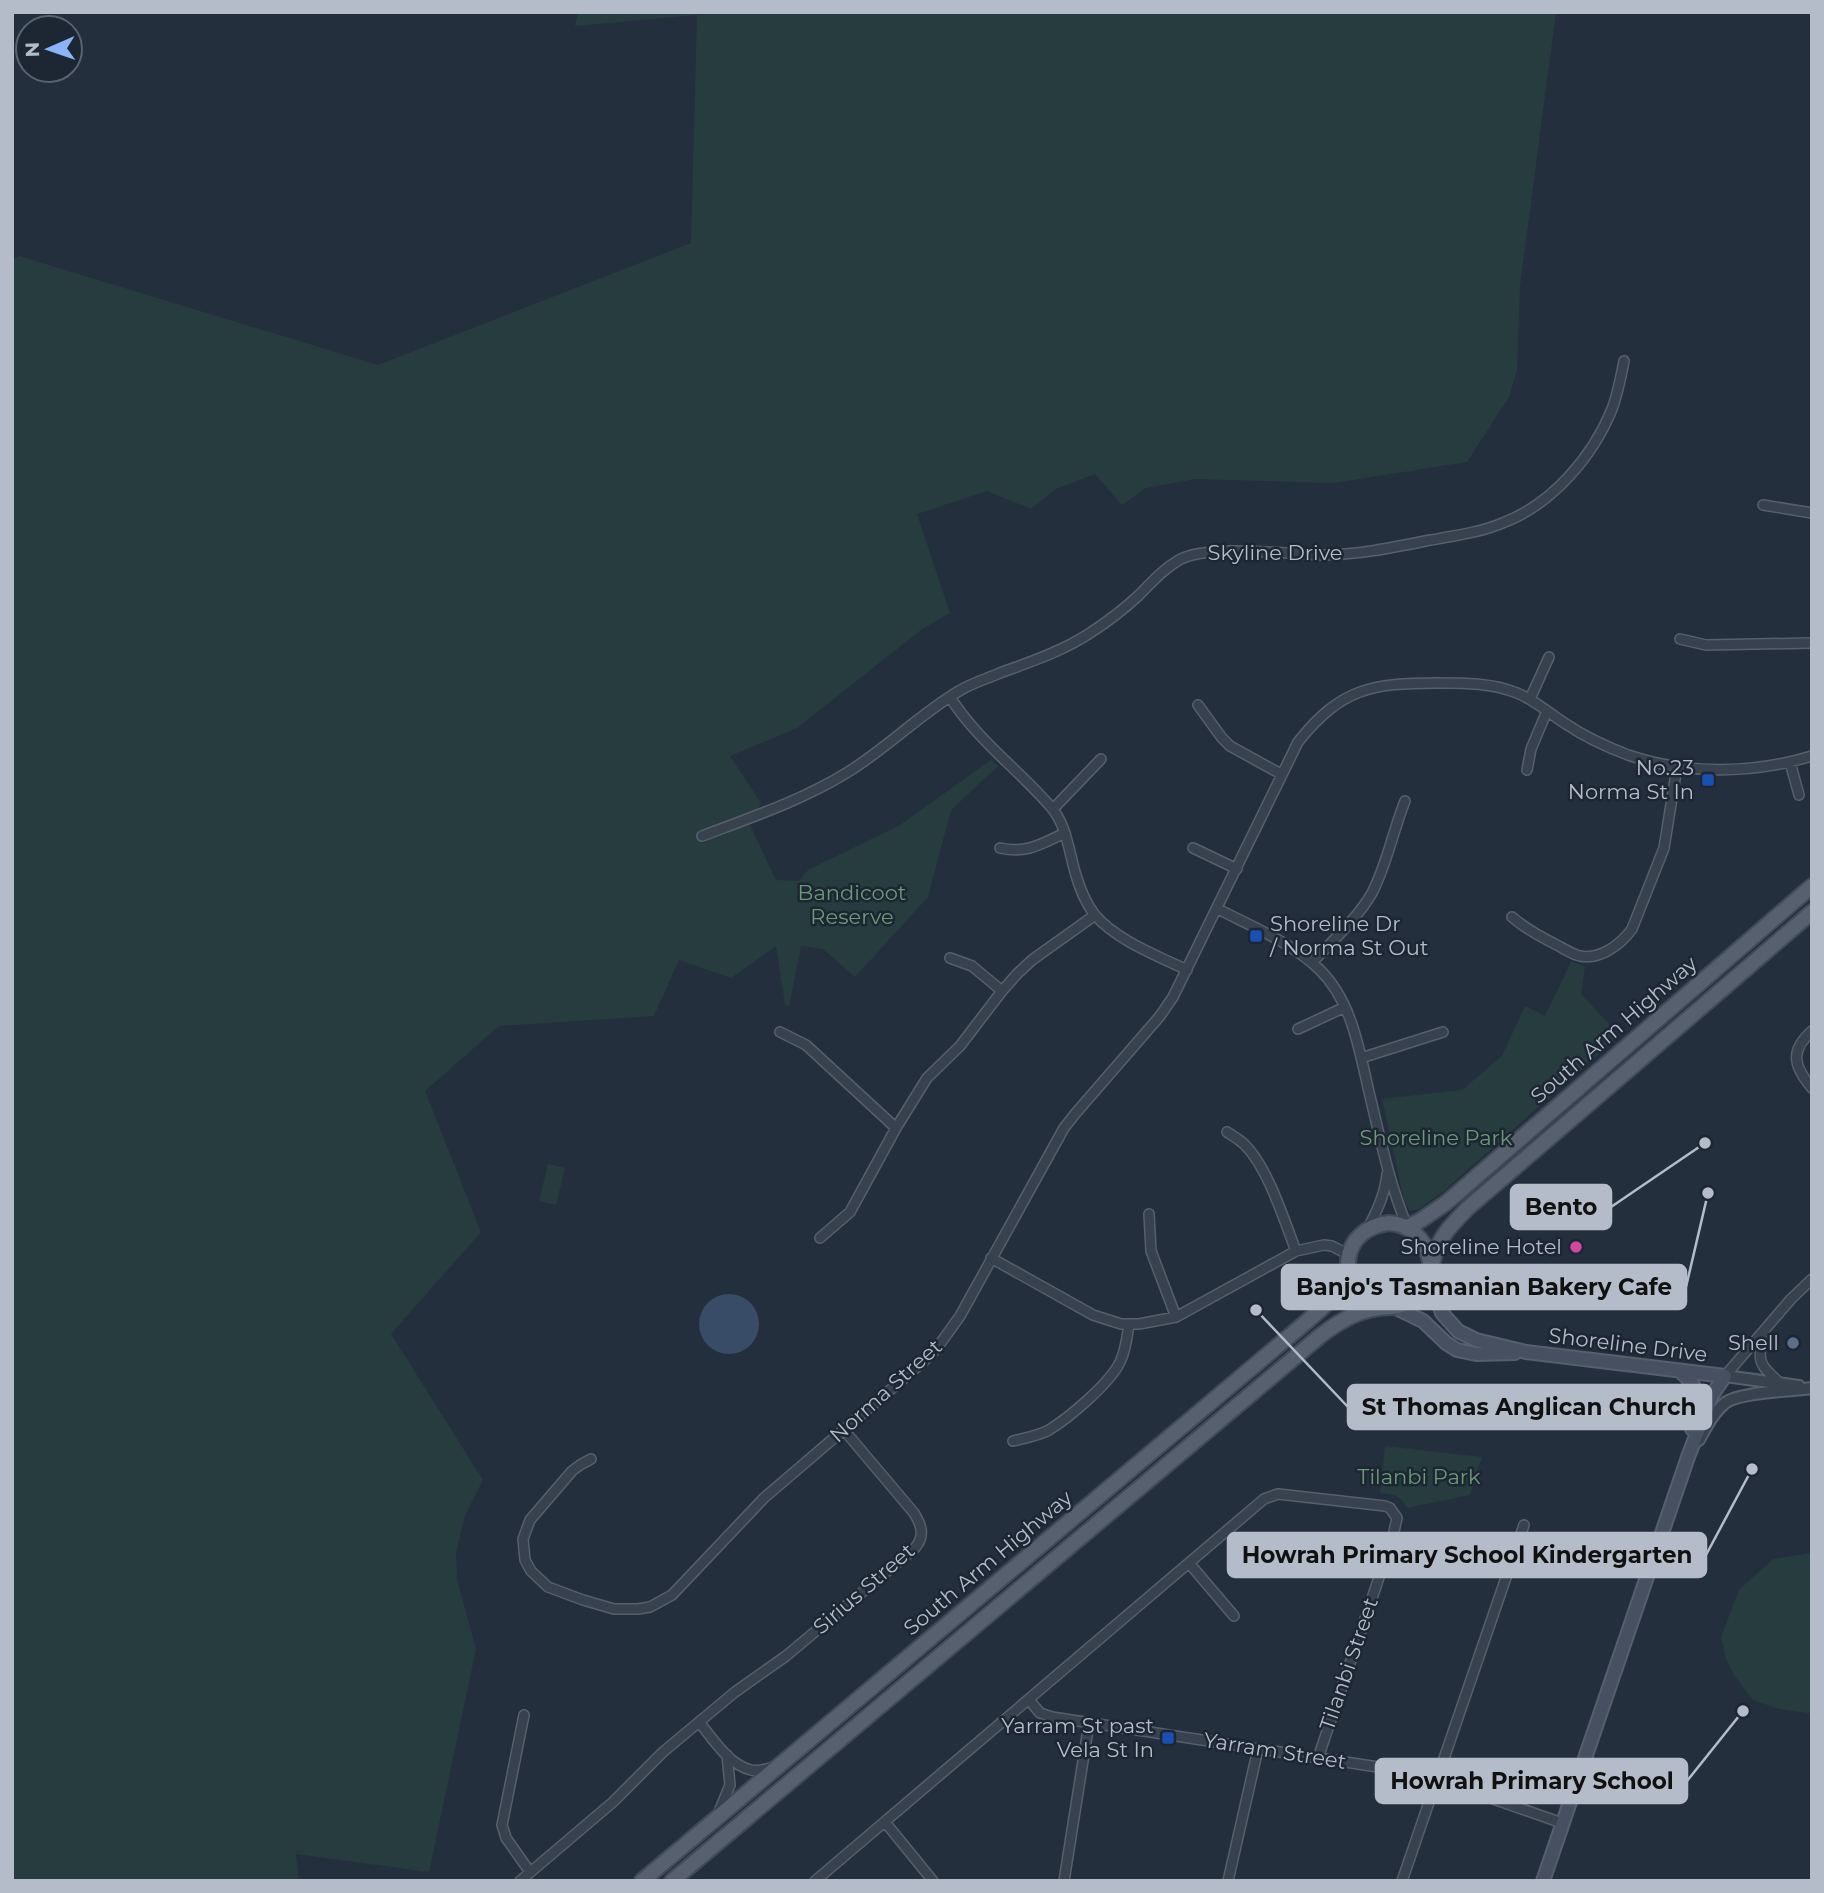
<svg xmlns="http://www.w3.org/2000/svg" width="1824" height="1893" font-family="Montserrat,sans-serif">
  <style>
    .green { fill: #263c3f }
    .water { fill: #394c67 }
    .lines { fill: none; stroke-linecap: round; stroke-linejoin: round }
    .minor-casing { stroke: #565f6c; stroke-width: 12 }
    .tertiary-casing { stroke: #565f6c; stroke-width: 14 }
    .secondary-casing { stroke: #565f6c; stroke-width: 16 }
    .primary-casing { stroke: #414a57; stroke-width: 18 }
    .minor { stroke: #38414e; stroke-width: 9 }
    .tertiary { stroke: #38414e; stroke-width: 10 }
    .secondary { stroke: #465061; stroke-width: 12 }
    .primary { stroke: #56606e; stroke-width: 14 }
    .transit-dot { fill: #1a4fb4; stroke: #1d2633; stroke-width: 2.5 }
    .hotel-dot { fill: #d1479c; stroke: #1d2633; stroke-width: 2.5 }
    .service-dot { fill: #5c6f8a; stroke: #1d2633; stroke-width: 2.5 }
    .labels { text-anchor: middle; stroke-width: 5; stroke-linejoin: round; paint-order: stroke }
    .street-label { font-size: 21px; fill: #b4bcc9; stroke: #1d2633 }
    .poi-label { font-size: 21px; fill: #b4bcc9; stroke: #1d2633; text-anchor: end }
    .park-label { font-size: 21px; fill: #6b9a76; stroke: #1d2633 }
    .leader { fill: none; stroke: #b4bcc9; stroke-width: 2.5 }
    .callout-dot { fill: #b4bcc9; stroke: #1d2633; stroke-width: 2.5 }
    .callout { fill: #b4bcc9; stroke: #b4bcc9; stroke-width: 2.5 }
    .callout-label { font-size: 23px; text-anchor: middle; font-weight: bold; fill: #111 }
  </style>
  <rect width="100%" height="100%" fill="#242f3e"/>
  <path class="green" d="M 578,12 L 1556,12 L 1520,286 L 1517,370 L 1509,397 L 1467,462 L 1334,483 L 1196,479 L 1146,488 L 1122,505 L 1095,474 L 1056,489 L 1031,509 L 987,491 L 917,514 L 950,613 L 921,630 L 797,728 L 730,756 L 761,803 L 750,825 L 776,880 L 799,881 L 808,870 L 900,825 L 991,760 L 998,766 L 951,810 L 928,897 L 855,977 L 823,949 L 801,946 L 789,1006 L 785,1004 L 776,946 L 731,978 L 679,960 L 654,1016 L 499,1026 L 425,1091 L 481,1232 L 391,1334 L 483,1480 L 465,1515 L 456,1553 L 457,1579 L 476,1649 L 429,1872 L 296,1854 L 299,1881 L 12,1881 L 12,260 L 19,256 L 378,365 L 691,243 L 697,15 L 575,26 Z
    M 1571,962 L 1585,966 L 1581,994 L 1619,1035 L 1444,1191 L 1419,1209 L 1410,1211 L 1404,1200 L 1382,1099 L 1462,1090 L 1502,1056 L 1525,1006 L 1545,1016 Z
    M 548,1164 L 565,1168 L 556,1205 L 539,1201 Z
    M 1385,1446 L 1482,1457 L 1470,1495 L 1407,1508 C 1401,1495 1392,1494 1380,1493 Z
    M 1812,1553 L 1812,1712 L 1808,1713 L 1779,1709 L 1753,1700 L 1734,1675 L 1726,1659 L 1721,1637 L 1739,1590 L 1773,1559 Z"/>
  <path class="water" d="M699 1324a30 30 0 1 1 60 0a30 30 0 1 1-60 0Z"/>
  <g class="lines">
    <defs>
      <path id="minor" d="M 1763,505 L 1812,513
        M 1680,639 L 1706,645 L 1812,643
        M 950,697 C 977,740 1018,769 1051,807 C 1066,824 1069,851 1075,872 C 1079,886 1086,904 1095,915 C 1116,940 1158,956 1187,970
        M 1530,699 L 1549,657
        M 1198,705 L 1222,738 L 1230,746 L 1281,774
        M 1790,762 L 1799,795
        M 1527,770 L 1531,749 L 1547,711
        M 1053,809 L 1101,759
        M 702,836 C 752,817 803,800 848,772 C 887,748 920,714 959,691 C 972,683 986,679 1000,673 C 1030,662 1063,651 1090,633 C 1107,622 1123,610 1138,596 C 1151,583 1163,569 1179,560 C 1208,544 1286,554 1321,555 C 1356,555 1391,548 1425,541 C 1452,536 1480,533 1505,522 C 1553,503 1593,456 1612,409 C 1618,393 1621,377 1624,361
        M 1000,848 C 1027,854 1041,844 1065,833
        M 1193,848 L 1237,869
        M 1218,909 C 1253,927 1290,942 1319,969 C 1352,1001 1359,1049 1369,1092 C 1380,1137 1389,1183 1407,1226
        M 1512,917 C 1526,929 1539,936 1555,944 C 1563,948 1571,954 1580,956 C 1601,960 1621,944 1632,929 L 1664,848 L 1677,767
        M 950,958 L 972,966 L 1002,991
        M 1312,963 C 1332,941 1357,919 1372,893 C 1387,864 1393,831 1405,801
        M 1298,1029 L 1345,1007
        M 1812,1031 C 1789,1051 1794,1067 1812,1088
        M 780,1032 L 806,1045 L 896,1128
        M 1361,1058 L 1443,1032
        M 1227,1132 C 1233,1136 1240,1140 1245,1145 C 1268,1168 1284,1220 1296,1251
        M 1149,1214 L 1151,1251 L 1176,1317
        M 1368,1228 C 1377,1211 1385,1194 1387,1174
        M 820,1238 L 850,1212 L 896,1128 L 927,1078 L 960,1046 L 1002,991 L 1017,974 L 1032,960 L 1095,915
        M 991,1258 L 1093,1315 L 1121,1324 L 1139,1324 L 1176,1317 L 1296,1251 L 1324,1245 L 1332,1246 L 1349,1255
        M 1764,1335 C 1756,1360 1760,1366 1779,1382
        M 1725,1376 L 1791,1299 L 1812,1279
        M 1013,1441 C 1025,1438 1038,1436 1049,1430 C 1070,1417 1110,1383 1120,1362 C 1126,1350 1127,1337 1129,1324
        M 591,1459 L 580,1465 L 572,1471 L 530,1520 L 523,1539 L 525,1560 L 531,1571 L 548,1587 L 583,1600 L 614,1609 L 638,1609 L 650,1607 L 672,1595 L 764,1498 L 924,1361 L 937,1348 L 960,1316 L 1064,1128 L 1075,1114 L 1160,1016 L 1173,997 L 1298,742 C 1341,688 1372,683 1438,683 C 1465,683 1492,683 1517,693 C 1535,700 1550,714 1566,724 C 1585,737 1607,747 1628,755 C 1688,775 1752,774 1812,756
        M 1189,1563 L 1234,1616
        M 1029,1700 L 1040,1713 L 1052,1717 L 1404,1771 L 1436,1779 L 1562,1823
        M 524,1715 L 502,1825 L 506,1838 L 530,1872
        M 699,1722 C 713,1739 729,1765 751,1770 C 759,1772 766,1769 773,1767
        M 718,1814 L 730,1785 L 727,1755
        M 885,1822 L 933,1881
        M 520,1881 L 613,1802 L 663,1752 L 735,1692 L 786,1656 L 915,1548 C 925,1536 922,1526 914,1513 L 844,1430
        M 815,1881 L 1264,1499 L 1278,1494 L 1385,1506 L 1390,1508 L 1397,1518 L 1393,1536 L 1318,1758
        M 1064,1881 L 1089,1723
        M 1228,1881 L 1258,1749
        M 1402,1881 L 1524,1525"/>
      <path id="tertiary" d="M 1725,1376 L 1799,1386
        M 1699,1440 C 1706,1427 1713,1413 1725,1403 C 1739,1392 1792,1391 1812,1388"/>
      <path id="secondary" d="M 1431,1270 L 1436,1295 L 1442,1313 L 1458,1331 L 1476,1340 L 1526,1352 L 1725,1376
        M 1394,1307 L 1423,1321 L 1446,1343 L 1457,1350 L 1476,1354 L 1515,1353
        M 1681,1372 C 1705,1393 1697,1401 1692,1429
        M 1543,1881 L 1688,1457 L 1712,1395 L 1725,1376"/>
      <path id="primary" d="M 1389,1223 C 1431,1225 1448,1285 1406,1303 C 1402,1305 1396,1307 1391,1307 C 1385,1306 1380,1304 1375,1302 C 1333,1282 1342,1228 1389,1223 Z
        M 1408,1227 L 1421,1220 L 1446,1203 L 1812,886
        M 1431,1267 C 1439,1237 1447,1229 1469,1207 L 1812,912
        M 642,1881 L 1305,1323 C 1324,1306 1343,1293 1348,1267
        M 672,1881 L 1320,1336 C 1342,1319 1362,1308 1390,1307"/>
    </defs>
    <use href="#minor" class="minor-casing"/>
    <use href="#tertiary" class="tertiary-casing"/>
    <use href="#secondary" class="secondary-casing"/>
    <use href="#primary" class="primary-casing"/>
    <use href="#minor" class="minor"/>
    <use href="#tertiary" class="tertiary"/>
    <use href="#secondary" class="secondary"/>
    <use href="#primary" class="primary"/>
  </g>
  <g class="transit-dot">
    <rect x="1701" y="773" width="14" height="14" rx="3.5"/>
    <rect x="1249" y="929" width="14" height="14" rx="3.5"/>
    <rect x="1161" y="1731" width="14" height="14" rx="3.5"/>
  </g>
  <circle class="hotel-dot" cx="1576" cy="1247" r="7"/>
  <circle class="service-dot" cx="1793" cy="1343" r="7"/>
  <g class="labels">
    <g class="street-label">
      <text x="1275" y="560">Skyline Drive</text>
      <text transform="translate(1614 1030) rotate(-41)" y="7">South Arm Highway</text>
      <text transform="translate(1628 1345) rotate(7)" y="7">Shoreline Drive</text>
      <text transform="translate(886 1391) rotate(-42)" y="7">Norma Street</text>
      <text transform="translate(988 1563) rotate(-40)" y="7">South Arm Highway</text>
      <text transform="translate(864 1589) rotate(-41)" y="7">Sirius Street</text>
      <text transform="translate(1349 1664) rotate(-71)" y="7">Tilanbi Street</text>
      <text transform="translate(1275 1751) rotate(9)" y="7">Yarram Street</text>
    </g>
    <g class="poi-label">
      <text x="1694" y="775">No.23<tspan x="1694" dy="24">Norma St In</tspan></text>
      <text x="1270" y="931" text-anchor="start">Shoreline Dr<tspan x="1270" dy="24">/ Norma St Out</tspan></text>
      <text x="1562" y="1254">Shoreline Hotel</text>
      <text x="1779" y="1350">Shell</text>
      <text x="1154" y="1733">Yarram St past<tspan x="1154" dy="24">Vela St In</tspan></text>
    </g>
    <g class="park-label">
      <text x="852" y="900">Bandicoot<tspan x="852" dy="24">Reserve</tspan></text>
      <text x="1436" y="1145">Shoreline Park</text>
      <text x="1419" y="1484">Tilanbi Park</text>
    </g>
  </g>
  <path class="leader" d="M1705 1143L1611 1207M1708 1193L1686 1287M1256 1310L1348 1407M1752 1469L1706 1555M1743 1711L1687 1781"/>
  <g class="callout-dot">
    <circle cx="1705" cy="1143" r="7"/>
    <circle cx="1708" cy="1193" r="7"/>
    <circle cx="1256" cy="1310" r="7"/>
    <circle cx="1752" cy="1469" r="7"/>
    <circle cx="1743" cy="1711" r="7"/>
  </g>
  <g class="callout">
    <rect x="1511" y="1185" width="100" height="44" rx="7"/>
    <rect x="1282" y="1265" width="404" height="44" rx="7"/>
    <rect x="1348" y="1385" width="363" height="44" rx="7"/>
    <rect x="1228" y="1533" width="478" height="44" rx="7"/>
    <rect x="1376" y="1759" width="311" height="44" rx="7"/>
  </g>
  <g class="callout-label">
    <text x="1561" y="1215">Bento</text>
    <text x="1484" y="1295">Banjo's Tasmanian Bakery Cafe</text>
    <text x="1529" y="1415">St Thomas Anglican Church</text>
    <text x="1467" y="1563">Howrah Primary School Kindergarten</text>
    <text x="1532" y="1789">Howrah Primary School</text>
  </g>
  <rect width="1824" height="1893" fill="none" stroke="#b4bcc9" stroke-width="28"/>
  <g transform="translate(49 49) rotate(268)"><circle r="33" fill="#1d2633" stroke="#59626f" stroke-width="2"/>
  <path d="M0-5L12 26L0 18L-12 26Z" fill="#8ab4f8"/>
  <text y="-10" font-size="19" font-weight="bold" text-anchor="middle" fill="#b4bcc9">N</text>
  </g>
</svg>
